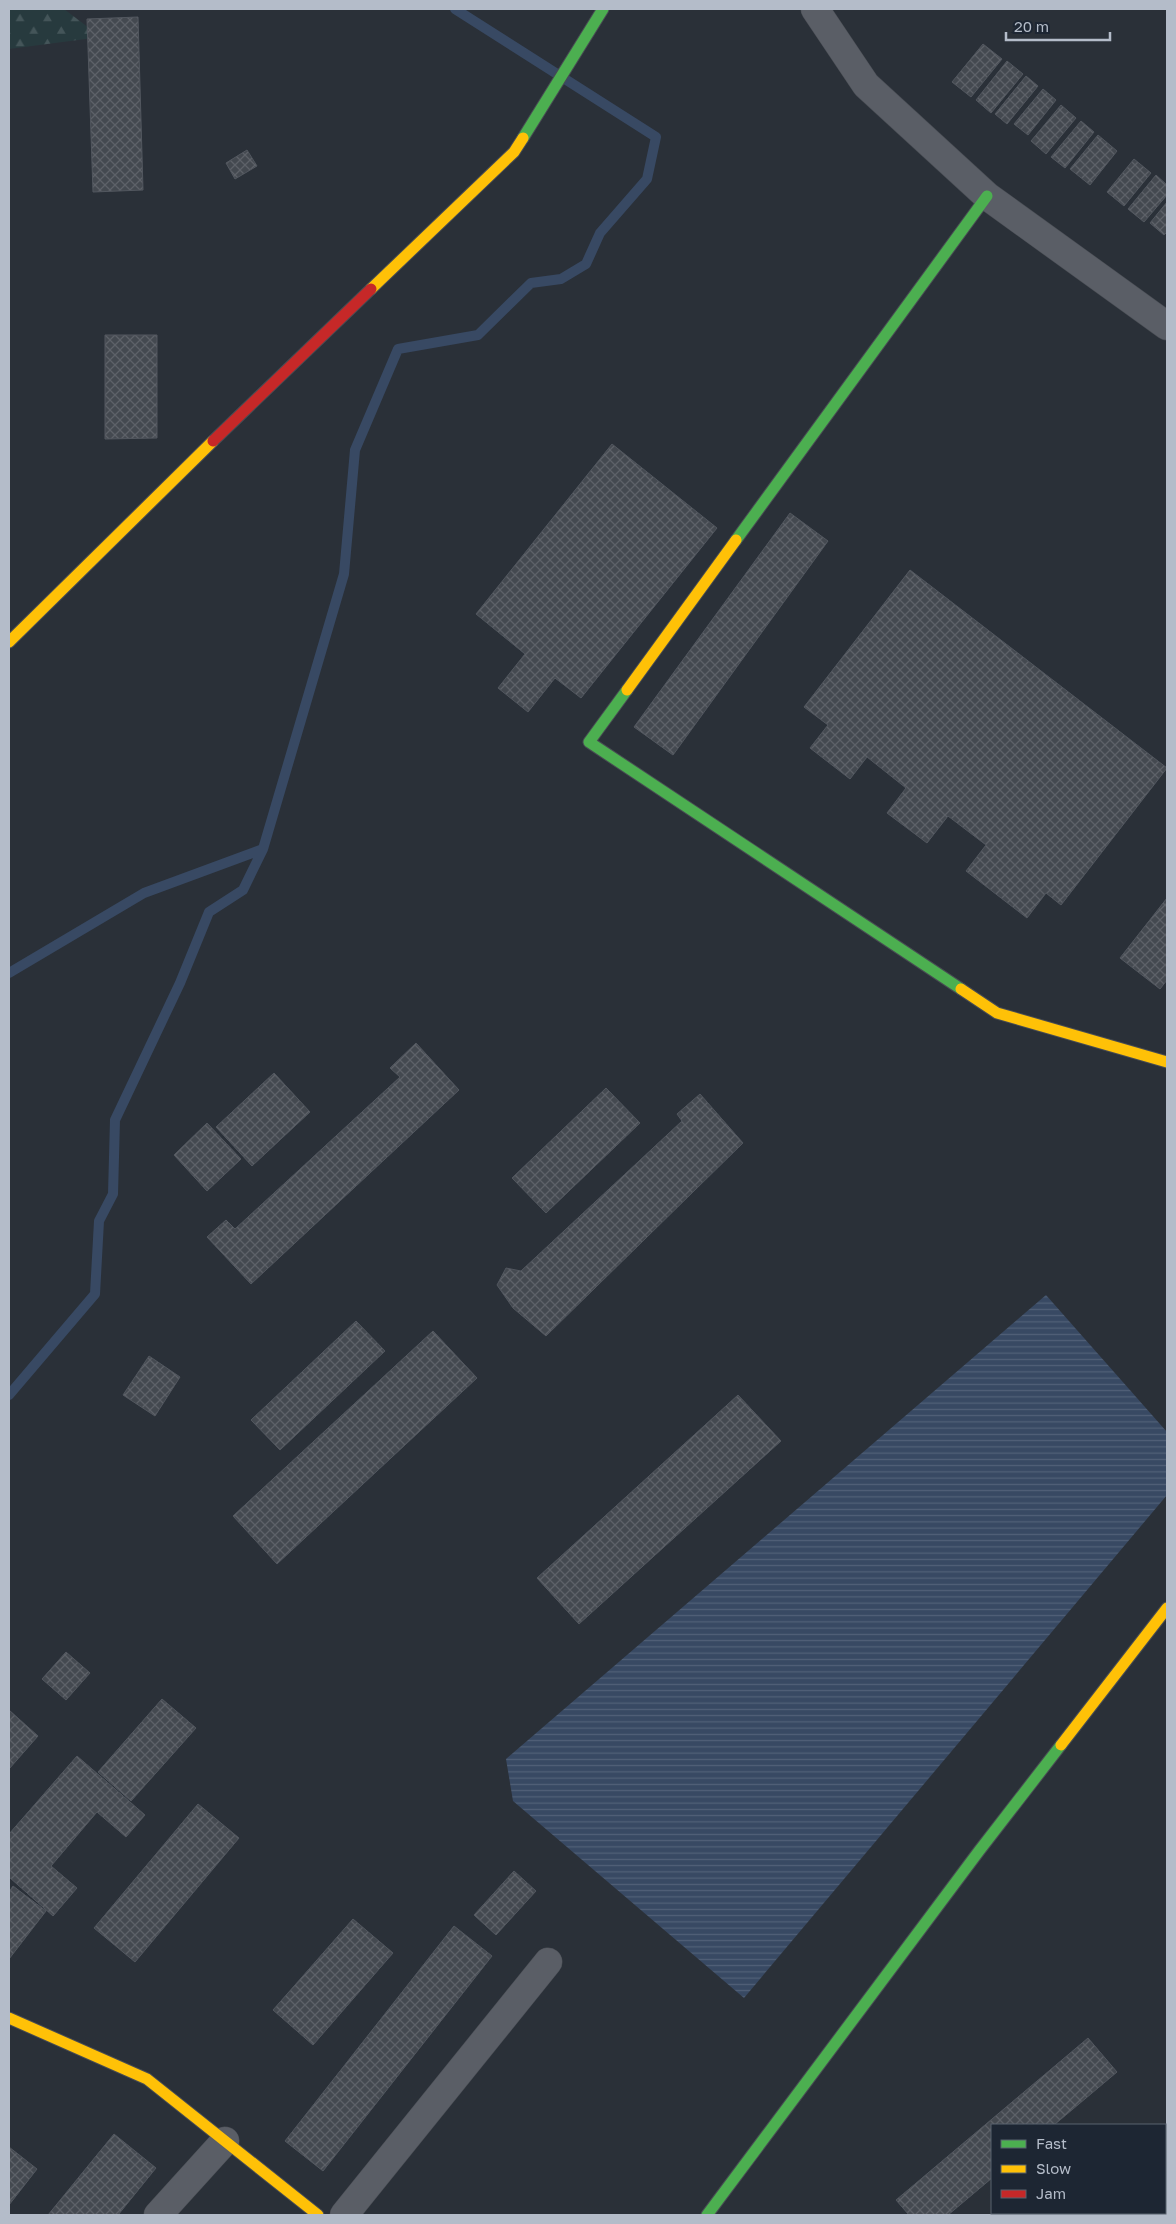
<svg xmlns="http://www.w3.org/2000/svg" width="1176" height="2224" font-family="'Golos Text',sans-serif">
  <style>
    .forest { fill: url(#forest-firs) }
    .water { fill: url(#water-rules) }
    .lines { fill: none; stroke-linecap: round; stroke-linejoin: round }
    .stream { stroke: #384963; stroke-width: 10 }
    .building { fill: url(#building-cross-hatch); stroke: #52575f }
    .street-casing { stroke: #484c53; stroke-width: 29 }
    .fast-casing { stroke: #484c53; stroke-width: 13 }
    .slow-casing { stroke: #484c53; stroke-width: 13 }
    .jam-casing { stroke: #484c53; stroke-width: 13 }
    .street { stroke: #5a5e66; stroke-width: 28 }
    .fast { stroke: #4caf50; stroke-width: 11 }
    .slow { stroke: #ffc107; stroke-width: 11 }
    .jam { stroke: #c62828; stroke-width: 11 }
  </style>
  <defs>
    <pattern id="forest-firs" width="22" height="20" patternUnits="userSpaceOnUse" patternTransform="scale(1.25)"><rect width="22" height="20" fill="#273a3e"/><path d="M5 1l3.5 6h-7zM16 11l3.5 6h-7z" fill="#445559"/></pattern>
    <pattern id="water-rules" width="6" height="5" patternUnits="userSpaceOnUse" patternTransform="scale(1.25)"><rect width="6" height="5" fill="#384963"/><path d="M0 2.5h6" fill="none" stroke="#526178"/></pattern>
    <pattern id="building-cross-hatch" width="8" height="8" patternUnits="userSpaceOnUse" patternTransform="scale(1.25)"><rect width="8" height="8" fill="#444950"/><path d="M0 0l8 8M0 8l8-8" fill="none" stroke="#5d6168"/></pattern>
  </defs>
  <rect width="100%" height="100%" fill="#2a3038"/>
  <path class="forest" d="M 9,9 L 64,9 L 101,37 L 9,49 Z"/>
  <path class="water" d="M 1046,1295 L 1167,1432 L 1167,1495 L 744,1998 L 513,1801 L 506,1759 Z"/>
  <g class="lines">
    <path class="stream" d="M 9,973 L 144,893 L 263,849 L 344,574 L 355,450 L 398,349 L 478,335 L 531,283 L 561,279 L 586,264 L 600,233 L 647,179 L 656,137 L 455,9
      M 9,1395 L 95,1294 L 99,1221 L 113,1194 L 115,1120 L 180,983 L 209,912 L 243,890 L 263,849"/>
  </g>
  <path class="building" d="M 138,17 L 143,190 L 93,192 L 87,19 Z
    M 983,44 L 1002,59 L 971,97 L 952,82 Z
    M 1007,61 L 1023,74 L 991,113 L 976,100 Z
    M 1026,76 L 1038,86 L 1007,124 L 995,114 Z
    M 1043,89 L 1056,100 L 1028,135 L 1014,124 Z
    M 1061,105 L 1076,118 L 1046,154 L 1031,141 Z
    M 1081,121 L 1094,132 L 1065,168 L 1051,157 Z
    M 1098,135 L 1117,151 L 1090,185 L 1070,169 Z
    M 247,150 L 257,166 L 235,179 L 226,163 Z
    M 1134,159 L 1151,173 L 1124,206 L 1107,192 Z
    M 1156,175 L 1167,185 L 1167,195 L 1144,222 L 1128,209 Z
    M 1167,202 L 1167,232 L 1164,235 L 1150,223 Z
    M 105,335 L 157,335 L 157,438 L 105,439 Z
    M 612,444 L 717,528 L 581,698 L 555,678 L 528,712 L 498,688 L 525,654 L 476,614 Z
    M 790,513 L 828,541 L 673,755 L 634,727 Z
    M 910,570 L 1167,768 L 1061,905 L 1046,893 L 1027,918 L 966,871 L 986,845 L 948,816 L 927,843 L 887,813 L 906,788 L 867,757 L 850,779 L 810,748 L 828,725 L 804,707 Z
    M 1167,898 L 1167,980 L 1160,989 L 1120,958 Z
    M 416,1043 L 459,1090 L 251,1284 L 207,1237 L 226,1220 L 235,1229 L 400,1077 L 390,1068 Z
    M 274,1073 L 310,1112 L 252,1166 L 216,1127 Z
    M 606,1088 L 640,1123 L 546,1213 L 512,1178 Z
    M 700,1094 L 743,1143 L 546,1336 L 513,1308 L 497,1285 L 506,1268 L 521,1271 L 682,1121 L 677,1114 Z
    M 207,1123 L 241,1159 L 207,1191 L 174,1155 Z
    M 356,1321 L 385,1351 L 280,1450 L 251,1420 Z
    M 433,1331 L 477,1378 L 277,1564 L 233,1516 Z
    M 149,1356 L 180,1377 L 155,1416 L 123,1395 Z
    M 738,1395 L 781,1441 L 579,1624 L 537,1578 Z
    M 66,1652 L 90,1673 L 66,1700 L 42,1679 Z
    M 162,1699 L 196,1728 L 131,1801 L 98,1772 Z
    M 9,1710 L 38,1736 L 9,1769 Z
    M 77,1756 L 145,1815 L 126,1837 L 97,1812 L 51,1866 L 77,1888 L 53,1916 L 9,1877 L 9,1834 Z
    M 198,1804 L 239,1838 L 135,1962 L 94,1928 Z
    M 514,1871 L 536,1891 L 496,1935 L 474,1915 Z
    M 13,1886 L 46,1911 L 9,1959 L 9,1892 Z
    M 353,1919 L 393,1953 L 313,2045 L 273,2010 Z
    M 454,1926 L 492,1956 L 323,2171 L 285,2141 Z
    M 1088,2038 L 1117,2072 L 1054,2125 L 992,2125 L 992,2178 L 948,2215 L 909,2215 L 896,2200 Z
    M 114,2134 L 156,2168 L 118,2215 L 48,2215 Z
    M 9,2147 L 37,2169 L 9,2205 Z
    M 997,2213 L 1081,2213 L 1078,2215 L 993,2215 Z"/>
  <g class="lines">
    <defs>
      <path id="street" d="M 815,9 L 866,85 L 987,196 L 1167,326
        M 158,2215 L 225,2141
        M 344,2215 L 548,1962"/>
      <path id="fast" d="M 523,138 L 603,9
        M 736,540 L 987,196
        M 627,690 L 589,742 L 961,989
        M 707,2215 L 979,1851 L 1061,1745"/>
      <path id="slow" d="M 371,289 L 514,152 L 523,138
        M 9,642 L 213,441
        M 627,690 L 736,540
        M 961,989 L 997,1013 L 1167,1062
        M 1061,1745 L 1167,1608
        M 9,2018 L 147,2079 L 318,2215"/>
      <path id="jam" d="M 213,441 L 371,289"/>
    </defs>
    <use href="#street" class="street-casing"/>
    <use href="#fast" class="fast-casing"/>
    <use href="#slow" class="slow-casing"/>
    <use href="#jam" class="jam-casing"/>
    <use href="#street" class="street"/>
    <use href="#fast" class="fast"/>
    <use href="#slow" class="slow"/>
    <use href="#jam" class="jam"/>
  </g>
  <rect width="1176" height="2224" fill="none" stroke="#b4bcc9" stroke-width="20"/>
  <rect x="991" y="2124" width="175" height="90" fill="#1d2633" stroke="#59626f"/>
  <rect x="1001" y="2140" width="25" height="8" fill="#4caf50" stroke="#59626f"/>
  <text x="1036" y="2149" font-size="15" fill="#b4bcc9">Fast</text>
  <rect x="1001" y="2165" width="25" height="8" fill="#ffc107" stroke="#59626f"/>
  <text x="1036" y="2174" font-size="15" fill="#b4bcc9">Slow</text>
  <rect x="1001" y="2190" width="25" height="8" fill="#c62828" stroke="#59626f"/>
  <text x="1036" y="2199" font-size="15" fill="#b4bcc9">Jam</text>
  <path d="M1006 32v8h104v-8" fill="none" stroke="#b4bcc9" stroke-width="2.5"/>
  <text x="1014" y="32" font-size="15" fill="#b4bcc9" stroke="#1d2633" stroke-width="4" paint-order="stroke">20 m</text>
</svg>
